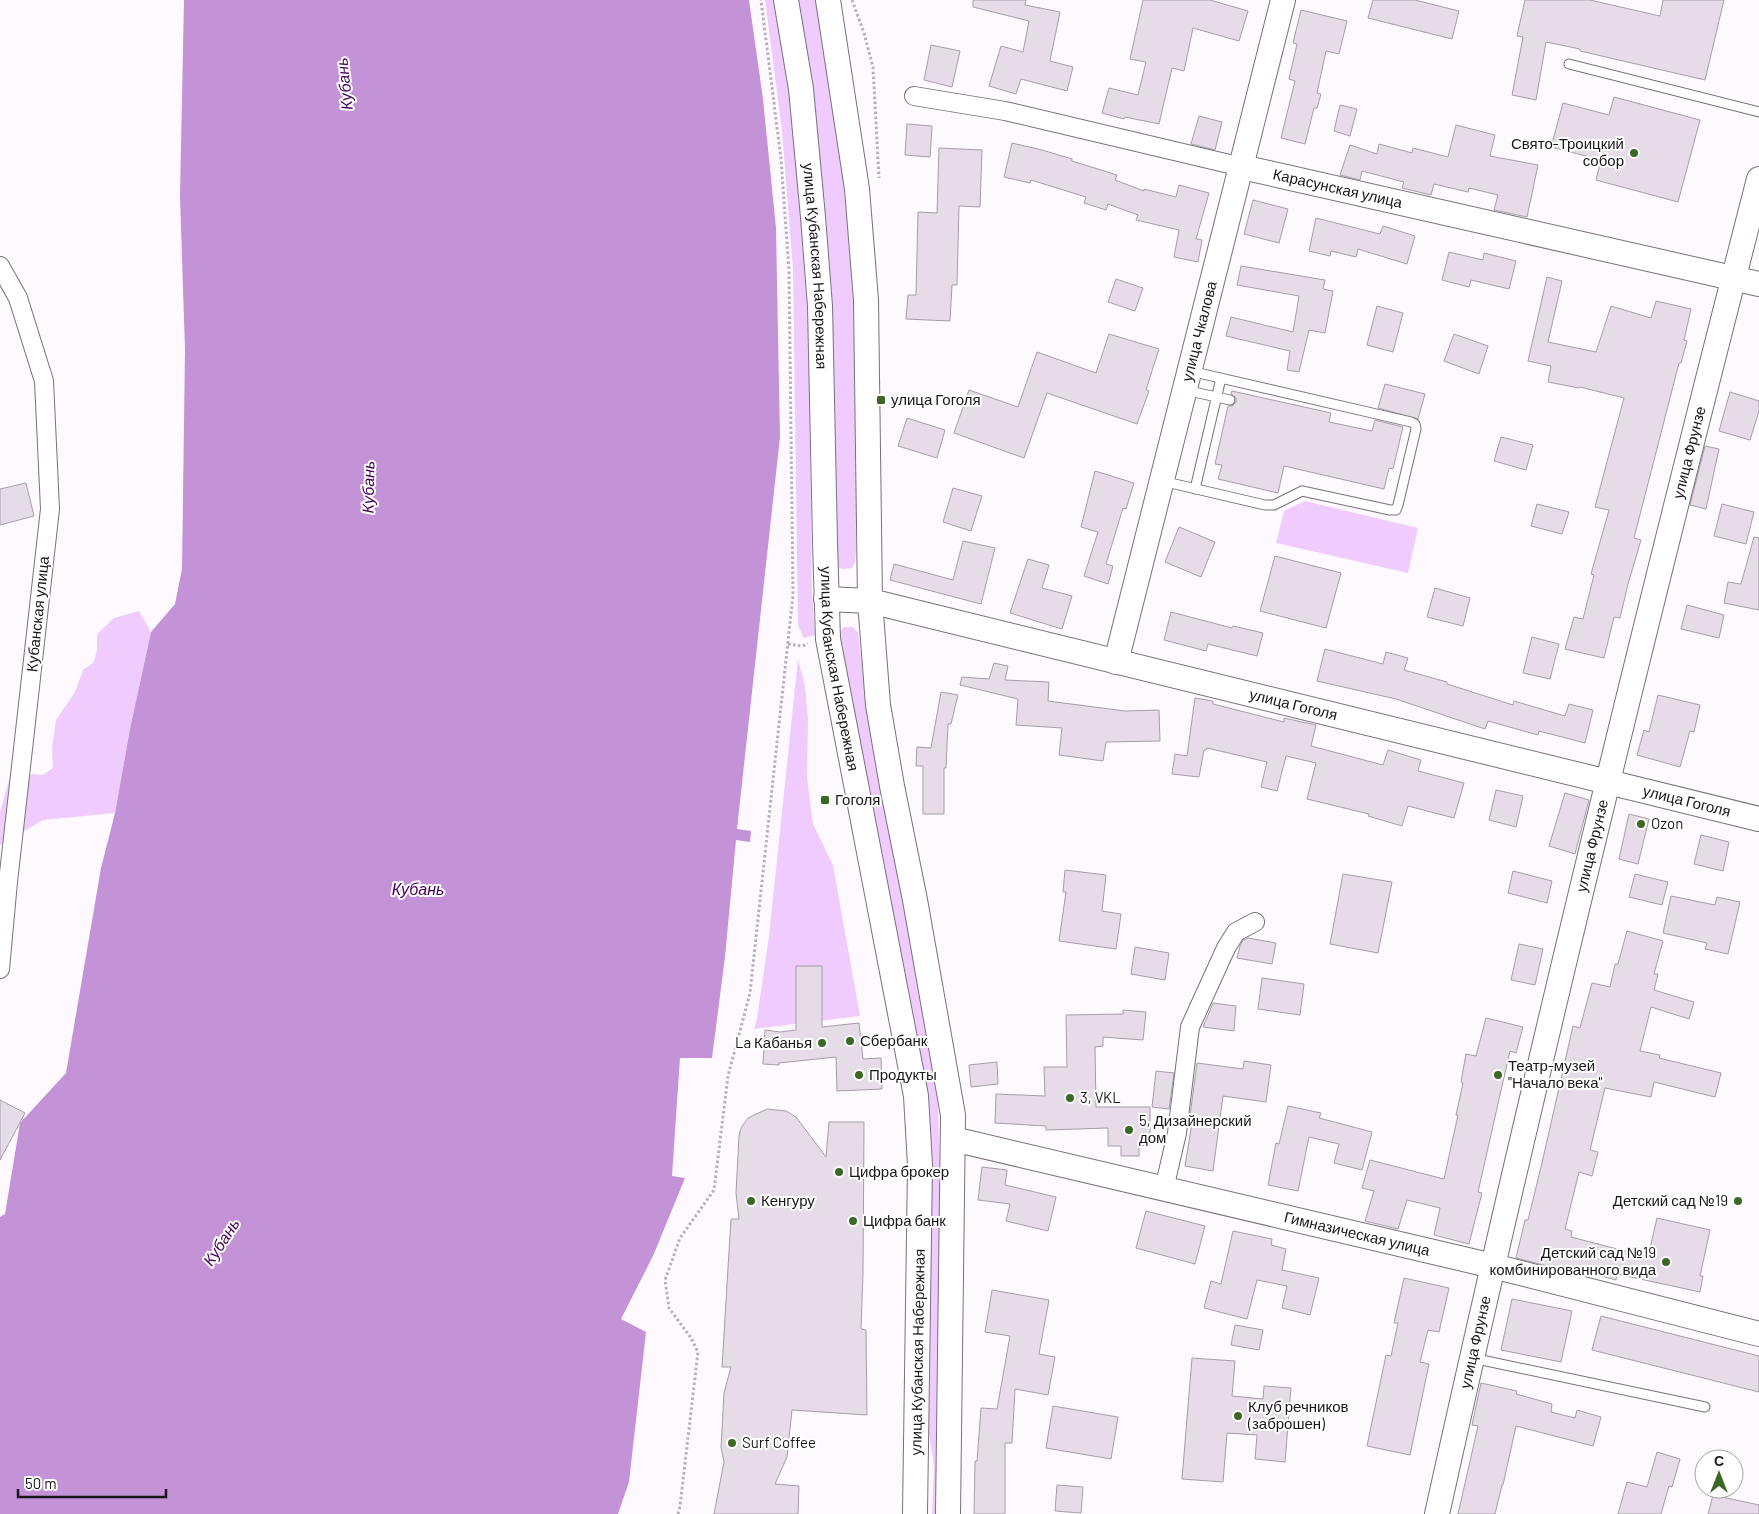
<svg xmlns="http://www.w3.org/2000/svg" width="1759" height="1514" font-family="Barlow,sans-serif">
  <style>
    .green { fill: #efccfd }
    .water { fill: #c492d7 }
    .building { fill: #e5dce8; stroke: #a69da9 }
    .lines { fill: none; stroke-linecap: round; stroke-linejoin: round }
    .lane-casing { stroke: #79717c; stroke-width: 11 }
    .street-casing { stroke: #79717c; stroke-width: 20 }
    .secondary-casing { stroke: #79717c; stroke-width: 26 }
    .path { stroke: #b5b1b6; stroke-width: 3; stroke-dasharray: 2.5 2.5; stroke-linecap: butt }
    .lane { stroke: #fff; stroke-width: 9 }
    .street { stroke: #fff; stroke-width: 18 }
    .secondary { stroke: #fff; stroke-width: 24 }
    .poi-dot { fill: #3c6826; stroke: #fff; stroke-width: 2 }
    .labels { text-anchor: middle; stroke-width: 4; stroke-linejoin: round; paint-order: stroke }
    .poi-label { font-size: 15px; fill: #1a171b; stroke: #fff; text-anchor: start }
    .street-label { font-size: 15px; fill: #1a171b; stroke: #fff }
    .water-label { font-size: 16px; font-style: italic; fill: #450258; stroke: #fff }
  </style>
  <rect width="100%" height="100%" fill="#fdf9fe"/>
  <path class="green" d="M 765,0 L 777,0 L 790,89 L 808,299 L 812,594 L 815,635 L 804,638 L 798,626 L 793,270 L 782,131 Z
    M 796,0 L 818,0 L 841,160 L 856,296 L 856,551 L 855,562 L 852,568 L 844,569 L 837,568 Z
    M 1305,501 L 1418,528 L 1408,573 L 1276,543 L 1284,511 Z
    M 139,611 L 151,632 L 130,729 L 115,813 L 43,820 L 0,845 L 0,812 L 11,773 L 43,775 L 53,768 L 52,747 L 56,720 L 75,692 L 83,670 L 94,662 L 97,649 L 97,634 L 114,618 Z
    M 844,627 L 853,627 L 858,633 L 868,712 L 926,1022 L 938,1107 L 941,1206 L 938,1514 L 932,1514 L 934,1466 L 927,1422 L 928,1153 L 837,637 L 840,631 Z
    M 798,659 L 805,686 L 808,719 L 807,777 L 813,824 L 833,865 L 860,1016 L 754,1029 L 757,1018 L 769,936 Z"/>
  <path class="water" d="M 184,0 L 749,0 L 763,99 L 776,228 L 780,437 L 737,829 L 751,831 L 750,842 L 736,840 L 725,957 L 712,1058 L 680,1058 L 672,1176 L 685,1178 L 653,1256 L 621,1319 L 646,1332 L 629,1482 L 618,1514 L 0,1514 L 0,1217 L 5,1214 L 20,1123 L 66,1073 L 101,868 L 115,813 L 130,729 L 151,632 L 175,604 L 182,569 L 185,350 L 180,196 Z"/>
  <path class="building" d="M 973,0 L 1026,0 L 1025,5 L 1060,12 L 1050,61 L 1073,67 L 1067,91 L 1021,79 L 1016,94 L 989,86 L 1001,46 L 1023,52 L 1029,21 L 973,7 Z
    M 1143,0 L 1210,0 L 1248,11 L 1239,41 L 1193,28 L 1184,71 L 1172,68 L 1159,124 L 1125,117 L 1124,119 L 1102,113 L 1109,88 L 1138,95 L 1146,62 L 1130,59 Z
    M 1373,0 L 1415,0 L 1459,11 L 1452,39 L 1368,18 Z
    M 1525,0 L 1590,0 L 1660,16 L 1663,0 L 1724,0 L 1705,80 L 1580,51 L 1580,49 L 1546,42 L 1536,100 L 1512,95 L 1523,37 L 1517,36 Z
    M 1301,10 L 1347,21 L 1339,54 L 1326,51 L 1317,93 L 1321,94 L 1317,108 L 1314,108 L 1305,144 L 1281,138 L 1295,81 L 1289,79 L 1297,44 L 1293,43 Z
    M 931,45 L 960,51 L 952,87 L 924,80 Z
    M 1614,97 L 1700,120 L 1678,202 L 1596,180 L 1601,160 L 1551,147 L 1563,103 L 1609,115 Z
    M 1340,105 L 1357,109 L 1350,136 L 1334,131 Z
    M 1199,116 L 1222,122 L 1215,150 L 1191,144 Z
    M 907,124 L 932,126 L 930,157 L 905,155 Z
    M 1456,125 L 1495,135 L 1490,156 L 1538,165 L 1527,217 L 1494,210 L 1498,195 L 1469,188 L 1468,192 L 1434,184 L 1431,195 L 1402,188 L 1404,182 L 1362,171 L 1360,180 L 1340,175 L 1350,145 L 1377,154 L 1379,144 L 1412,153 L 1413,148 L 1448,157 Z
    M 1012,143 L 1042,150 L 1072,159 L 1072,161 L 1117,175 L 1115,180 L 1144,191 L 1144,189 L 1176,197 L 1179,185 L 1209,193 L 1196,239 L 1202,240 L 1198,262 L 1174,257 L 1179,230 L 1136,220 L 1138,215 L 1108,204 L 1106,210 L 1084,203 L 1086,197 L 1031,180 L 1030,183 L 1004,177 Z
    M 939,148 L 982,150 L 980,207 L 959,206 L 957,285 L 952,285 L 950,321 L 906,319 L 908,295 L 916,295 L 918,212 L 937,213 Z
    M 1253,200 L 1288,209 L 1279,243 L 1244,234 Z
    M 1316,218 L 1380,234 L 1383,226 L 1415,236 L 1407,264 L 1358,249 L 1356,257 L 1331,251 L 1330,256 L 1309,251 Z
    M 1449,252 L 1483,260 L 1484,253 L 1516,261 L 1509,289 L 1471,280 L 1469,287 L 1442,280 Z
    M 1241,266 L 1325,280 L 1323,289 L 1333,291 L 1325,333 L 1309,330 L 1299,372 L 1287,370 L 1290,351 L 1226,336 L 1231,317 L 1293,332 L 1299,296 L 1237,285 Z
    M 1547,277 L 1562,281 L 1548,342 L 1596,352 L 1611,306 L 1651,318 L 1656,301 L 1691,309 L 1684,340 L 1687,341 L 1681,363 L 1679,363 L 1634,538 L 1641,540 L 1628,584 L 1620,618 L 1614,617 L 1604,658 L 1565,649 L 1574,617 L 1583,619 L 1594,575 L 1591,574 L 1609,510 L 1595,507 L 1624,398 L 1580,387 L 1579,388 L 1548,382 L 1551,366 L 1528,361 Z
    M 1116,279 L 1143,288 L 1135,311 L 1108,302 Z
    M 1377,306 L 1403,313 L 1393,352 L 1367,345 Z
    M 1109,334 L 1159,349 L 1146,390 L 1149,391 L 1137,424 L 1047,393 L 1024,458 L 954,433 L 969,390 L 1018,407 L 1037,352 L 1096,373 Z
    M 1454,334 L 1488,346 L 1479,374 L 1444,361 Z
    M 1385,384 L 1425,394 L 1418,419 L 1378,408 Z
    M 1232,391 L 1331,413 L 1329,422 L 1372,431 L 1375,420 L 1403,427 L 1393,469 L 1389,468 L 1384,489 L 1284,466 L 1278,493 L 1218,479 L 1222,465 L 1215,464 L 1228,406 L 1232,406 L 1236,402 L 1236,398 L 1231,394 Z
    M 1730,392 L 1759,401 L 1759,411 L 1750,440 L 1719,431 Z
    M 907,418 L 945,430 L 937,458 L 898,446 Z
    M 1501,437 L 1533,445 L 1526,470 L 1494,461 Z
    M 1705,446 L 1719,449 L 1706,509 L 1690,505 Z
    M 1095,471 L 1134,483 L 1126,509 L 1123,508 L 1106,564 L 1113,566 L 1108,584 L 1084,576 L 1098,532 L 1081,527 Z
    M 26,483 L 34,516 L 0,525 L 0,489 Z
    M 953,488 L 982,496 L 971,531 L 943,522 Z
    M 1537,504 L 1569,512 L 1562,534 L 1531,526 Z
    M 1722,504 L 1754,512 L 1746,544 L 1714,536 Z
    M 1179,527 L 1215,542 L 1201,577 L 1165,562 Z
    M 1754,537 L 1759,538 L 1759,610 L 1724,603 L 1728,582 L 1741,584 Z
    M 963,541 L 995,548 L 981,604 L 890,580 L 894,564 L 953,580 Z
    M 1275,556 L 1341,573 L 1326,628 L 1260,611 Z
    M 1028,559 L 1049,565 L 1042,588 L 1072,596 L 1062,629 L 1010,613 Z
    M 1435,588 L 1470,598 L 1463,626 L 1427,617 Z
    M 1687,605 L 1724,615 L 1719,638 L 1681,629 Z
    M 1171,612 L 1232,628 L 1233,626 L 1263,633 L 1257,656 L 1208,644 L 1206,651 L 1164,640 Z
    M 1532,637 L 1559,644 L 1550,679 L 1523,673 Z
    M 1325,649 L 1383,664 L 1386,652 L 1408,658 L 1404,670 L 1447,682 L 1447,684 L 1513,705 L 1514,701 L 1565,716 L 1569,704 L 1593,710 L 1585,743 L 1539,731 L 1538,735 L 1488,721 L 1485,729 L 1396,699 L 1317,681 Z
    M 994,663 L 1008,666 L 1005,680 L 1049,682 L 1048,701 L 1125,711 L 1159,710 L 1160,741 L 1106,742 L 1103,761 L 1059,755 L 1062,728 L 1016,725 L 1018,699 L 960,685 L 962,677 L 989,679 Z
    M 941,692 L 958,695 L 951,724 L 948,724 L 946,768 L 944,768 L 944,814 L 923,814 L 923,766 L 916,766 L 917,747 L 931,748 Z
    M 1658,695 L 1700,705 L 1694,732 L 1690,731 L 1680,767 L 1637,755 L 1644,730 L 1649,732 Z
    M 1195,698 L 1213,701 L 1213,704 L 1284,722 L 1284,718 L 1316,725 L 1311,746 L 1383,765 L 1388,750 L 1421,760 L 1418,771 L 1464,783 L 1454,818 L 1408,806 L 1402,826 L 1368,816 L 1369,814 L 1307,799 L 1316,763 L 1286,756 L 1277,791 L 1261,787 L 1267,762 L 1207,748 L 1206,750 L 1204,750 L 1199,777 L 1172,774 L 1175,754 L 1187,756 Z
    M 1496,790 L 1523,796 L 1516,827 L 1489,820 Z
    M 1565,793 L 1589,800 L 1575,854 L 1549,846 Z
    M 1629,814 L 1649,819 L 1638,864 L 1619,859 Z
    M 1701,835 L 1729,842 L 1723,871 L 1694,864 Z
    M 1065,870 L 1106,875 L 1102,911 L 1121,914 L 1116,949 L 1059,941 L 1066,892 L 1063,892 Z
    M 1513,871 L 1552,881 L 1547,903 L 1508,893 Z
    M 1343,874 L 1392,882 L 1378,953 L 1330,944 Z
    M 1635,874 L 1668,882 L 1662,905 L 1629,897 Z
    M 1671,896 L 1715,905 L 1717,897 L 1740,902 L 1728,954 L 1705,949 L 1707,943 L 1663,933 Z
    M 1627,931 L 1663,941 L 1654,974 L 1658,974 L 1654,990 L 1694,1002 L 1689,1019 L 1651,1007 L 1640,1051 L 1660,1055 L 1659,1058 L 1721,1073 L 1715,1097 L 1654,1082 L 1651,1097 L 1605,1088 L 1590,1150 L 1598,1152 L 1592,1176 L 1579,1172 L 1565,1229 L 1572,1231 L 1571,1237 L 1648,1257 L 1657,1218 L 1710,1230 L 1700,1276 L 1703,1276 L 1700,1292 L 1617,1274 L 1616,1280 L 1564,1266 L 1563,1270 L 1516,1258 L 1525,1220 L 1528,1220 L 1542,1163 L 1573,1026 L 1580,1028 L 1592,983 L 1610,987 L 1615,964 L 1618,964 Z
    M 1248,938 L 1276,943 L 1272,964 L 1237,958 L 1240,946 L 1243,940 Z
    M 1519,944 L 1543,949 L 1535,985 L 1511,980 Z
    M 1135,947 L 1169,953 L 1165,980 L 1131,974 Z
    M 796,966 L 822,966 L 822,1027 L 859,1023 L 863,1059 L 881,1058 L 882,1089 L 837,1091 L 836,1057 L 779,1063 L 779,1065 L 763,1064 L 765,1030 L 780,1032 L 796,1030 Z
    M 1262,978 L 1304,984 L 1300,1015 L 1258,1009 Z
    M 1213,1003 L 1236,1006 L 1234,1031 L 1203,1027 Z
    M 1123,1010 L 1146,1012 L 1143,1040 L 1103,1037 L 1103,1046 L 1095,1047 L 1096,1107 L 1150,1107 L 1150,1145 L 1139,1146 L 1139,1156 L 1121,1156 L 1121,1146 L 1108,1146 L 1108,1128 L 1046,1130 L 1046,1126 L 995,1123 L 996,1094 L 1045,1096 L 1044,1067 L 1067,1067 L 1066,1015 L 1123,1014 Z
    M 1486,1018 L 1523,1027 L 1516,1053 L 1510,1051 L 1478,1192 L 1482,1193 L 1469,1244 L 1434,1235 L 1440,1208 L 1407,1200 L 1398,1229 L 1365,1221 L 1374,1191 L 1362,1188 L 1370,1160 L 1444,1179 L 1458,1115 L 1456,1115 L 1463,1083 L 1461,1082 L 1466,1054 L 1476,1056 Z
    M 1244,1061 L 1271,1065 L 1266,1102 L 1223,1096 L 1213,1171 L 1185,1166 L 1192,1123 L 1189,1123 L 1197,1063 L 1243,1069 Z
    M 997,1062 L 998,1084 L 971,1087 L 969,1065 Z
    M 1156,1071 L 1174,1073 L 1169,1109 L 1152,1107 Z
    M 0,1100 L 25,1113 L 0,1160 Z
    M 1288,1106 L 1321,1113 L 1319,1118 L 1372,1132 L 1362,1170 L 1334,1163 L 1339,1144 L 1309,1137 L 1298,1191 L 1268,1185 L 1276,1143 L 1279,1144 Z
    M 767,1109 L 786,1111 L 796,1117 L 826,1157 L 829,1122 L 864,1122 L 863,1273 L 861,1329 L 866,1330 L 867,1415 L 792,1410 L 787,1457 L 775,1484 L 799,1486 L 798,1514 L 714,1514 L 724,1462 L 721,1447 L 722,1430 L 724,1393 L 731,1367 L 722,1367 L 731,1219 L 739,1219 L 736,1193 L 739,1136 L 741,1128 L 748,1118 Z
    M 982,1167 L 1007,1170 L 1005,1185 L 1056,1197 L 1048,1231 L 1006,1221 L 1010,1204 L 978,1200 Z
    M 1146,1211 L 1205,1226 L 1195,1264 L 1136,1248 Z
    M 1233,1231 L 1272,1239 L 1271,1245 L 1286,1249 L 1282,1270 L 1319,1278 L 1310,1315 L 1282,1308 L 1287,1286 L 1257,1280 L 1247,1319 L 1204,1308 L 1211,1281 L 1221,1284 Z
    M 1404,1278 L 1449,1288 L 1439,1332 L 1428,1330 L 1420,1362 L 1429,1364 L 1410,1455 L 1367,1446 L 1386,1355 L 1391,1356 L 1398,1323 L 1394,1323 Z
    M 992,1290 L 1049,1300 L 1039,1354 L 1055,1357 L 1048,1395 L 1015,1389 L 1012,1443 L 1005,1443 L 1005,1514 L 974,1514 L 975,1461 L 977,1461 L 981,1408 L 997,1409 L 1010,1336 L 985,1332 Z
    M 1512,1299 L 1572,1311 L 1561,1362 L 1501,1350 Z
    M 1601,1316 L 1759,1356 L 1759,1392 L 1592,1350 Z
    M 1235,1325 L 1263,1330 L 1259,1350 L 1231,1345 Z
    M 1192,1358 L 1235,1361 L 1232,1396 L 1263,1399 L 1264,1386 L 1291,1388 L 1285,1462 L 1255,1459 L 1257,1435 L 1227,1433 L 1223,1482 L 1182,1479 Z
    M 1481,1383 L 1517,1391 L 1516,1394 L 1552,1404 L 1551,1412 L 1575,1418 L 1577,1410 L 1601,1417 L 1593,1446 L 1516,1426 L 1503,1485 L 1502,1485 L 1495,1514 L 1458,1514 L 1478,1426 L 1472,1425 Z
    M 1053,1406 L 1118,1417 L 1111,1459 L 1046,1448 Z
    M 1657,1452 L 1680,1459 L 1672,1487 L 1669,1486 L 1661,1514 L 1618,1514 L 1627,1482 L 1647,1487 Z
    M 1057,1485 L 1083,1487 L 1081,1513 L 1055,1511 Z
    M 1713,1495 L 1759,1505 L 1759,1514 L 1708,1514 Z"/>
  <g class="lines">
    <defs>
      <path id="lane" d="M 1569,64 L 1759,112
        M 1185,390 L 1230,400
        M 1162,481 L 1265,505 L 1274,505 L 1302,491 L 1390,510 L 1396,510 L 1398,505 L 1416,429 L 1415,424 L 1411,422 L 1190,371
        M 1195,489 L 1221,378
        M 1472,1358 L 1705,1407"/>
      <path id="street" d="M 914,96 L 1005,111 L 1242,167
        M 0,266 L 18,298 L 44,381 L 50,509 L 8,882 L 0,969
        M 1164,1189 L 1177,1133 L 1190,1027 L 1226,948 L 1236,932 L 1255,922"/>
      <g id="secondary">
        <path id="s1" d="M 786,0 L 801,89 L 813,217 L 820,306 L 825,542 L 828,639 L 916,1096 L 920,1165 L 915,1514"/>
        <path d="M 828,0 L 857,189 L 866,300 L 870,601 L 878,705 L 892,786 L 915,900 L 953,1115 L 948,1514"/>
        <path id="s2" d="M 1242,167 L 1759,284"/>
        <path id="s3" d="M 826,599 L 870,601 L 1759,819"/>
        <path id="s4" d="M 1116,662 L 1283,0"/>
        <path id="s5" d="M 953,1139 L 1493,1266 L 1759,1334"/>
        <path id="s6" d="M 1437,1514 C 1536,1067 1645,622 1759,179"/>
      </g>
    </defs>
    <use href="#lane" class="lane-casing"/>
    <use href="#street" class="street-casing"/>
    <use href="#secondary" class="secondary-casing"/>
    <path class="path" d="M 852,0 L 864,33 L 873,67 L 879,178
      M 788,644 L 802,646 L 808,644
      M 678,1514 L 680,1506 L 698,1352 L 691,1338 L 669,1308 L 665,1280 L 680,1238 L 714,1190 L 728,1076 L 750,993 L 793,595 L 789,270 L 781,159 L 761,0"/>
    <use href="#lane" class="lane"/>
    <use href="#street" class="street"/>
    <use href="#secondary" class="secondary"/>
  </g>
  <g class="poi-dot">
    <circle cx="1634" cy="153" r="5"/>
    <rect x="876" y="395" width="10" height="10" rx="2.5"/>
    <rect x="820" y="795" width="10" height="10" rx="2.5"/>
    <circle cx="1641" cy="824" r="5"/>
    <circle cx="850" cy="1041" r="5"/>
    <circle cx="822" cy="1043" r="5"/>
    <circle cx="859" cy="1075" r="5"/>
    <circle cx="1498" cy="1075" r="5"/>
    <circle cx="1070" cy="1098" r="5"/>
    <circle cx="1129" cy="1130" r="5"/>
    <circle cx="839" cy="1172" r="5"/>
    <circle cx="751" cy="1201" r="5"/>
    <circle cx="1738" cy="1201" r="5"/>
    <circle cx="853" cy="1221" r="5"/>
    <circle cx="1666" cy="1262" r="5"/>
    <circle cx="1238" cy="1416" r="5"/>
    <circle cx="732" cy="1443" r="5"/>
  </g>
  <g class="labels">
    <g class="poi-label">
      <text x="1624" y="149" text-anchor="end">Свято-Троицкий<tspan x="1624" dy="17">собор</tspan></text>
      <text x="891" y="405">улица Гоголя</text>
      <text x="835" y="805">Гоголя</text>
      <text x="1651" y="829">Ozon</text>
      <text x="860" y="1046">Сбербанк</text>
      <text x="812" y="1048" text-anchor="end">La Кабанья</text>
      <text x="1508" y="1071">Театр-музей<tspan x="1508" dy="17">"Начало века"</tspan></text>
      <text x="869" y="1080">Продукты</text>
      <text x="1080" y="1103">3, VKL</text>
      <text x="1139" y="1126">5, Дизайнерский<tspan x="1139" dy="17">дом</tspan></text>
      <text x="849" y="1177">Цифра брокер</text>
      <text x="761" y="1206">Кенгуру</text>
      <text x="1728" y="1206" text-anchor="end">Детский сад №19</text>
      <text x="863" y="1226">Цифра банк</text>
      <text x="1656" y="1258" text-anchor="end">Детский сад №19<tspan x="1656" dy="17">комбинированного вида</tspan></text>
      <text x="1248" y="1412">Клуб речников<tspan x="1248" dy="17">(заброшен)</tspan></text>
      <text x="742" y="1448">Surf Coffee</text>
    </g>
    <g class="street-label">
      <text dy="5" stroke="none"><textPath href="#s2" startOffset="98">Карасунская улица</textPath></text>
      <text dy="5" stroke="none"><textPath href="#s1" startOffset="268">улица Кубанская Набережная</textPath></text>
      <text dy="5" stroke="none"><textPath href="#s4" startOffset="341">улица Чкалова</textPath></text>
      <text dy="5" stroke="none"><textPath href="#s6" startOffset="1091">улица Фрунзе</textPath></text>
      <text transform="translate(38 614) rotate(-84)" y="5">Кубанская улица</text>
      <text dy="5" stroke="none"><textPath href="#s1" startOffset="672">улица Кубанская Набережная</textPath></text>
      <text dy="5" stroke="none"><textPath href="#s3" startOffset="480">улица Гоголя</textPath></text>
      <text dy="5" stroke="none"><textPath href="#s3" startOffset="885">улица Гоголя</textPath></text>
      <text dy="5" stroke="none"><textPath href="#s6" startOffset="686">улица Фрунзе</textPath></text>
      <text dy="5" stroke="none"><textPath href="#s5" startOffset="415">Гимназическая улица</textPath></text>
      <text dy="5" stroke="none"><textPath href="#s6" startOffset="176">улица Фрунзе</textPath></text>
      <text transform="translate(918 1352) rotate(-89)" y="5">улица Кубанская Набережная</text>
    </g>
    <g class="water-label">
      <text transform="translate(344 84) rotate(-96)" y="6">Кубань</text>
      <text transform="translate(368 487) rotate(-89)" y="6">Кубань</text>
      <text x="418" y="895">Кубань</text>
      <text transform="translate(221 1242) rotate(-57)" y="6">Кубань</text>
    </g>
  </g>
  <g transform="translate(1719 1474)"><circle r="24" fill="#ffffff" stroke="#a3a2a4"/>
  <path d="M0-4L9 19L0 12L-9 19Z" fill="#3c6826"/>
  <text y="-8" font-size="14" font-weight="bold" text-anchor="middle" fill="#1a171b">С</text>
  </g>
  <path d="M18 1489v8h148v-8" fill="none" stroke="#1a171b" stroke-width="2.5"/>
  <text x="25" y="1489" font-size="15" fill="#1a171b" stroke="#ffffff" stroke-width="4" paint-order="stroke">50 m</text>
</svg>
